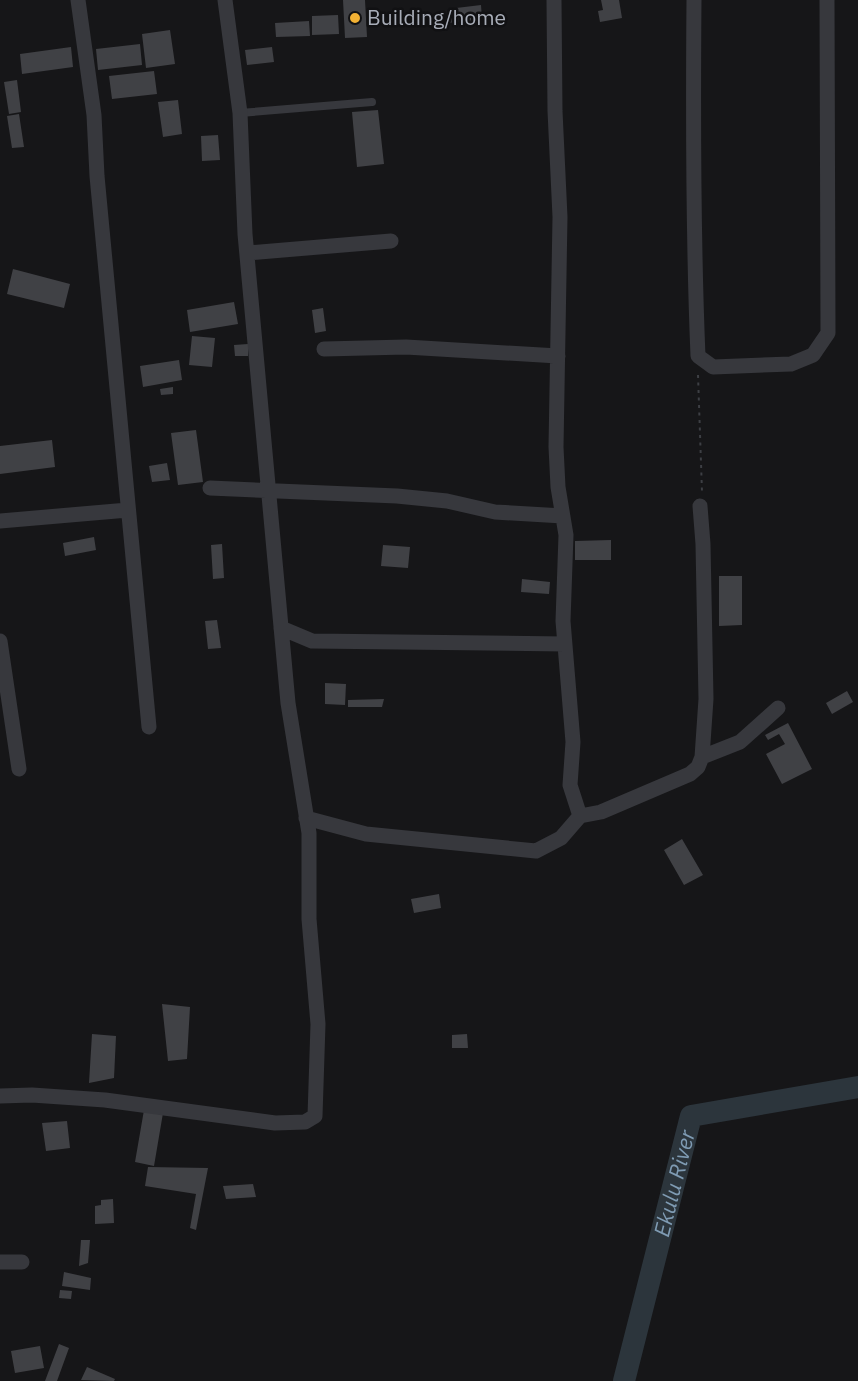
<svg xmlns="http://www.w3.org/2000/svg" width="858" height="1381" font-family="'IBM Plex Sans',sans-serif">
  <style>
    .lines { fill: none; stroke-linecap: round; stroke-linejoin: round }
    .river { stroke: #2c353c; stroke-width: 22 }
    .building { fill: #404145 }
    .path { stroke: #3d3f44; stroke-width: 2; stroke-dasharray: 3 4.5; stroke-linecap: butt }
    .lane { stroke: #37383d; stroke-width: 8 }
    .street { stroke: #37383d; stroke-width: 15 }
    .poi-dot { fill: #f2b134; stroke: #111113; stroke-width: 2 }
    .labels { text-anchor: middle; stroke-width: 5; stroke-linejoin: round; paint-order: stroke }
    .poi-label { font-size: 21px; fill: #a8adb8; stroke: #111113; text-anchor: start }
    .water-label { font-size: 22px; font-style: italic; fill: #7f9bb3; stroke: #111113 }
  </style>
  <rect width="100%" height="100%" fill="#161618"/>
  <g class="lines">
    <path class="river" id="s1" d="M 624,1381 L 691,1116 L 858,1087"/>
  </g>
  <path class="building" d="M 343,0 L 365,0 L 367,37 L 345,38 Z
    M 601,0 L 619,0 L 622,18 L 600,22 L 598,11 L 603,10 Z
    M 481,5 L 482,19 L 449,23 L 448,9 Z
    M 338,15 L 339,34 L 312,35 L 312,16 Z
    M 309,21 L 310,36 L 276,37 L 275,23 Z
    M 170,30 L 175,64 L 146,68 L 142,34 Z
    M 140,44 L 142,65 L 98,70 L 96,49 Z
    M 71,47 L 73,67 L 22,74 L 20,54 Z
    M 272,47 L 274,62 L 247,65 L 245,50 Z
    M 154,71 L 157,94 L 112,99 L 109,76 Z
    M 17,80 L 21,112 L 9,114 L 4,82 Z
    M 178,100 L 182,134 L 163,137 L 158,102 Z
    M 378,110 L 384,164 L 357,167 L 352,112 Z
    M 19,114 L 24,147 L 12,148 L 7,116 Z
    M 218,135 L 220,160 L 202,161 L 201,136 Z
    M 13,269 L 70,284 L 64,308 L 7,294 Z
    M 234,302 L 238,324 L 190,332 L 187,310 Z
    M 323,308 L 326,331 L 315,333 L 312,310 Z
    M 192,336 L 215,338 L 212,367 L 189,365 Z
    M 248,344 L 248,356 L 235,356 L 234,345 Z
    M 179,360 L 182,380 L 143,387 L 140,366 Z
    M 173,387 L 173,394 L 161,395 L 160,389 Z
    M 196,430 L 203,482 L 178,485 L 171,433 Z
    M 52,440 L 55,467 L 0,474 L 0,446 Z
    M 167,463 L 170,480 L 152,482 L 149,466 Z
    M 94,537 L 96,550 L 65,556 L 63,543 Z
    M 611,540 L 611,560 L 575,560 L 575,541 Z
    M 222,544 L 224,578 L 213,579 L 211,545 Z
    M 383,545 L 410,547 L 408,568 L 381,566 Z
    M 719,576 L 742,576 L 742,625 L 719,626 Z
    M 522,579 L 550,582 L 549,594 L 521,592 Z
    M 217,620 L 221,648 L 208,649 L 205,621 Z
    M 325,683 L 346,684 L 345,705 L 325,704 Z
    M 847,691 L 853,702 L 832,714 L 826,703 Z
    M 384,699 L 382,707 L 348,707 L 348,700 Z
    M 788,723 L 812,769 L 782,784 L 766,754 L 785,744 L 779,734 L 768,740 L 765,735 Z
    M 682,839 L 703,875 L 684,885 L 664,850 Z
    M 439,894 L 441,908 L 414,913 L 411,899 Z
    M 162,1004 L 190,1007 L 187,1059 L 168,1061 Z
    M 92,1034 L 116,1036 L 114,1078 L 89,1083 Z
    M 467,1034 L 468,1048 L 452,1048 L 452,1035 Z
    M 144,1110 L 163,1113 L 154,1166 L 135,1162 Z
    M 67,1121 L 70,1148 L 46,1151 L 42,1123 Z
    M 148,1167 L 208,1168 L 196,1230 L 190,1228 L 196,1194 L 145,1186 Z
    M 253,1184 L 256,1197 L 226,1199 L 223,1186 Z
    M 113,1199 L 114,1223 L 95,1224 L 95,1206 L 101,1205 L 101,1200 Z
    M 81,1240 L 90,1240 L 88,1263 L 79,1266 Z
    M 64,1272 L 91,1278 L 90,1290 L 62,1286 Z
    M 60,1290 L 72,1291 L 71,1299 L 59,1298 Z
    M 59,1344 L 69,1348 L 57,1381 L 45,1381 Z
    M 40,1346 L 44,1368 L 15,1373 L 11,1351 Z
    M 87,1367 L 115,1379 L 114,1381 L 81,1380 Z"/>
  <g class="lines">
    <path class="path" d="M 698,375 L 702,492"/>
    <path class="lane" d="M 240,113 L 372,102"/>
    <path class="street" d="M 78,0 L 94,115 L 97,176 L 149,727
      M 554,0 L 555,111 L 560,217 L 556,447 L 558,487 L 566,535 L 563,621 L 573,742 L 570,785 L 580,816
      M 694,0 C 693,119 693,237 698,356 L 713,367 L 791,364 L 813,355 L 828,333 L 827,0
      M 247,253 L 391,241
      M 324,349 L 406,347 L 558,356
      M 210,488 L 397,496 L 447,501 L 495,512 L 563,516
      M 0,521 L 128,510
      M 281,628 L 312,641 L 565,644
      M 0,641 L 19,769
      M 702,757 L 740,742 L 778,708
      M 306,818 L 366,834 L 536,851 L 561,838 L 580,816 L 601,812 L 690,774 L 698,767 L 702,757 L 706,699 L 703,544 L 700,506
      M 0,1096 L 32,1095 L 105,1100 L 275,1123 L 305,1122 L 315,1116 L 318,1024 L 309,919 L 309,833 L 288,703 L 245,234 L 240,113 L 225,0
      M 0,1262 L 22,1262"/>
  </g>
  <circle class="poi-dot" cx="355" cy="18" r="6"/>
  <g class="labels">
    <g class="poi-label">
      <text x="367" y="25">Building/home</text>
    </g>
    <g class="water-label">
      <text dy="8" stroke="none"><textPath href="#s1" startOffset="204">Ekulu River</textPath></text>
    </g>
  </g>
</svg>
